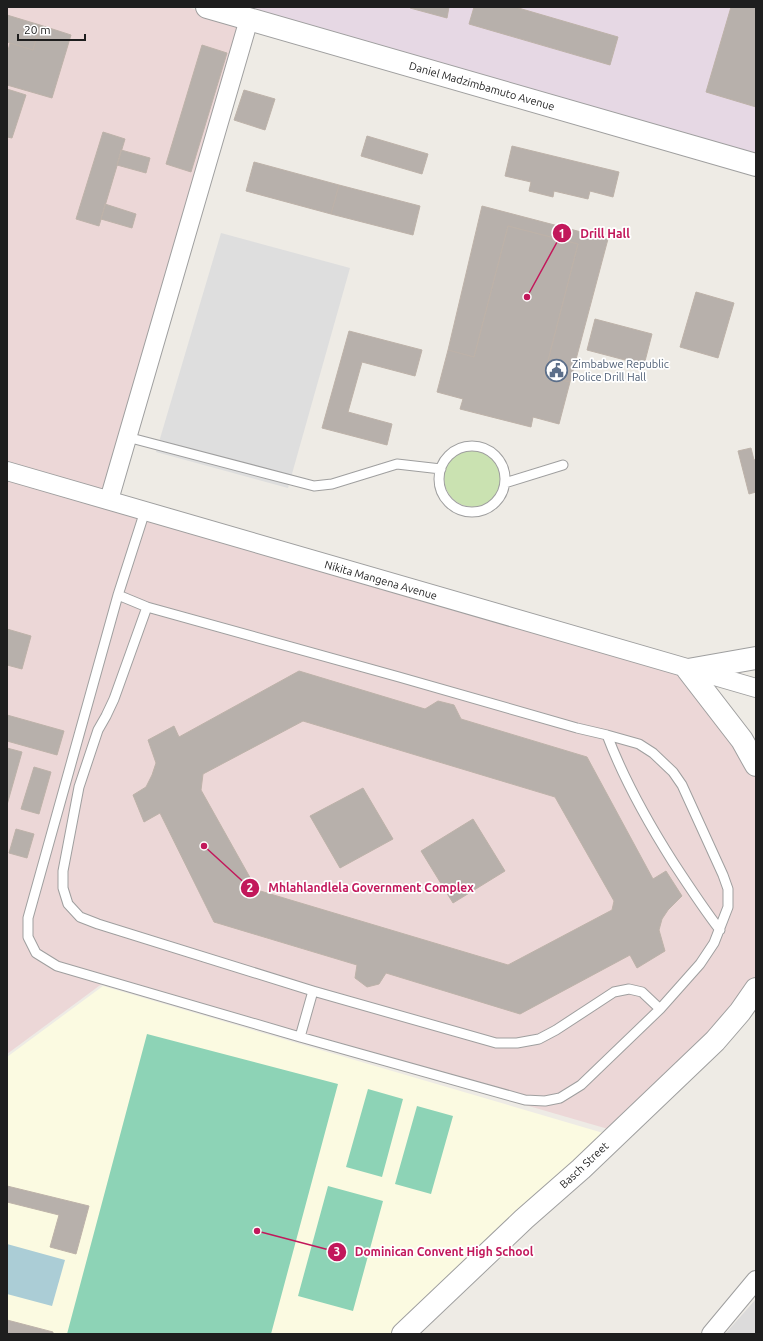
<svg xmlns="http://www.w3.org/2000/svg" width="763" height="1341" font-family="Ubuntu,sans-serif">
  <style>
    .residential { fill: #dcdbdb }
    .commercial { fill: #ecd7d7 }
    .industrial { fill: #e6d8e4 }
    .education { fill: #fbfae1 }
    .grass { fill: #cae2b1 }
    .pitch { fill: #8dd3b6 }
    .parking { fill: #dedede }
    .water { fill: #abcdd6 }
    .building { fill: #b7b0ab; stroke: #bdb2a9; fill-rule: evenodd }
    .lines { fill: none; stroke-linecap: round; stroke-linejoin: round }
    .service-casing { stroke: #9f9f9f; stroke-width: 11 }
    .minor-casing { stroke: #9f9f9f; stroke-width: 20 }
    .tertiary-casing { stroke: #9f9f9f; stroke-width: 24 }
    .service { stroke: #fff; stroke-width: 9 }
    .minor { stroke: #fff; stroke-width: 18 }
    .tertiary { stroke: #fff; stroke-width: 22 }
    .labels { text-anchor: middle; stroke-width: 3.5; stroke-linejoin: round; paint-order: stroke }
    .street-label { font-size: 11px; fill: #1e1e1e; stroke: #fff }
    .service-label { font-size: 11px; fill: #4e5e75; stroke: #fff; text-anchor: start }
    .leader { fill: none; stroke: #c2185b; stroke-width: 1.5 }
    .callout-dot { fill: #c2185b; stroke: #fff; stroke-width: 1.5 }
    .mark-label { font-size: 12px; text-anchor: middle; font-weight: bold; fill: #fff }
    .callout-label { font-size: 12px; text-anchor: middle; font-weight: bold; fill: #c2185b; stroke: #fff; stroke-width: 3.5; stroke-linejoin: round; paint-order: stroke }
  </style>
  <rect width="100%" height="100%" fill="#eeebe5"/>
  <path class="residential" d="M 756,1299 L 756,1334 L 725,1334 Z"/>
  <path class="commercial" d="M 7,7 L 187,7 L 243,24 L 105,502 L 687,674 L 756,772 L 756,981 L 615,1131 L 103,983 L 7,1054 Z"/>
  <path class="industrial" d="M 236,7 L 756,7 L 756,158 Z"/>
  <path class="education" d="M 103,986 L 610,1135 L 398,1334 L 7,1334 L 7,1057 Z"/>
  <path class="grass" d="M444 478a29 29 0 1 1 58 0a29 29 0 1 1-58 0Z"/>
  <path class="pitch" d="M 147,1034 L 338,1084 L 271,1334 L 67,1334 Z
    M 368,1089 L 403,1099 L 382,1177 L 346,1167 Z
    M 417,1106 L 453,1116 L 431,1194 L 395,1184 Z
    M 328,1186 L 383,1201 L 353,1311 L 298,1296 Z"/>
  <path class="parking" d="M 221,233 L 350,268 L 288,488 L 156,452 Z"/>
  <path class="water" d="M 7,1244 L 65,1260 L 52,1306 L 7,1294 Z"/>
  <path class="building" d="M 410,7 L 449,7 L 447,18 L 410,8 Z
    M 474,7 L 515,7 L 618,37 L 610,65 L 469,24 Z
    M 731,7 L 756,7 L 756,107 L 706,92 Z
    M 7,15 L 40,25 L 33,50 L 7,42 Z
    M 40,25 L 71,35 L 52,98 L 7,85 L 7,54 L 10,43 L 33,50 Z
    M 202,45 L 227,53 L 191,172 L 166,164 Z
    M 7,89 L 26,95 L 12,138 L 7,137 Z
    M 244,90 L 275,99 L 265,130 L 234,120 Z
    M 103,132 L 125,139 L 99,226 L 76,219 Z
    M 367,136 L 428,154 L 422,174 L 361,156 Z
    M 512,146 L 619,172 L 613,197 L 590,191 L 588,199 L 554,191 L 553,197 L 529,191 L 531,182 L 505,176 Z
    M 121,150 L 150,158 L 146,173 L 117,165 Z
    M 254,162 L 339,185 L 331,214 L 246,191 Z
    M 339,185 L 420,206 L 413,235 L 331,214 Z
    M 105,204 L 136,214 L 132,228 L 101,219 Z
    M 482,206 L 608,239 L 570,382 L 544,376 L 578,244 L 508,226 L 474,357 L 448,350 Z
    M 508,226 L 578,244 L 544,376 L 570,382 L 559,424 L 533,417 L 531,427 L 460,409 L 463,399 L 437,392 L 448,350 L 474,357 Z
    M 696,292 L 734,303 L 718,358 L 680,347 Z
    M 595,319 L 652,334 L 644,365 L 587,350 Z
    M 349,331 L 422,350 L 415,376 L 362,362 L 348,412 L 392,424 L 387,445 L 322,428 Z
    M 751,448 L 754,460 L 756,459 L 756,492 L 749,494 L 738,451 Z
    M 7,629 L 31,636 L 22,669 L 7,665 Z
    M 299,671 L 425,709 L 438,701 L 454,705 L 461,719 L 587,757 L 653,879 L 666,871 L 682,896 L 668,910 L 662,919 L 659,930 L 665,951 L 637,968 L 630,955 L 520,1014 L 386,973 L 379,984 L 367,987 L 355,978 L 357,965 L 214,922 L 160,813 L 144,822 L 133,795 L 146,787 L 152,775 L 156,763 L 148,740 L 174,726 L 179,737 ZM 303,721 L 555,797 L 614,901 L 612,910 L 508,965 L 257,890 L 201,790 L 203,774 Z
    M 7,715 L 64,731 L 57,755 L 7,741 Z
    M 7,748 L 22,752 L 7,805 Z
    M 34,767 L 51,772 L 39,814 L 21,809 Z
    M 363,788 L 393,839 L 340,868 L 310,816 Z
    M 473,819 L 505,871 L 453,903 L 421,851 Z
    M 16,829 L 34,834 L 27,858 L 9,853 Z
    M 7,1186 L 89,1206 L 76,1254 L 50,1247 L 59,1215 L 7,1202 Z
    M 7,1320 L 53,1332 L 53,1334 L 7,1334 Z"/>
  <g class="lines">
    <defs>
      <path id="service" d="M 127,437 L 314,486 L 332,484 L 397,464 L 441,469
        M439 479a33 33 0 1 1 66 0a33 33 0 1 1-66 0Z
        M 505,483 L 563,465
        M 118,595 L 147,607 L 399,677 L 577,728 L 607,735 L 639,744 L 653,753 L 673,772 L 682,785 L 723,875 L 728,889 L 728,907 L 714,943 L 700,964 L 660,1009 L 581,1085 L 560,1098 L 545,1101 L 525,1100 L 300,1037 L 57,966 L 36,953 L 28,937 L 28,918 L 118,595 L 145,511
        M 147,607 L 114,699 L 106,716 L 98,730 L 79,787 L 63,871 L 63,888 L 68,904 L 80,917 L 98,924 L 313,991 L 300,1037
        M 607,735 C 624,780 647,821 673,862 C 688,885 703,908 720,930
        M 313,991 L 496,1043 L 517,1043 L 539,1039 L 556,1030 L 614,992 L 629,989 L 642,992 L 660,1009"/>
      <path id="minor" d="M 7,471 L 756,688
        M 109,500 L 249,19
        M 711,1334 L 756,1280"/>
      <path id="tertiary" d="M 207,7 L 756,165
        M 756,658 L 688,670 L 742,740 L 756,765
        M 403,1334 L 524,1219 L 581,1169 L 715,1041 L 740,1012 L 756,989"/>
    </defs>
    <use href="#service" class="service-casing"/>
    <use href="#minor" class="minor-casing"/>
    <use href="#tertiary" class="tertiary-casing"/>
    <use href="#service" class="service"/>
    <use href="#minor" class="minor"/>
    <use href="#tertiary" class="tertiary"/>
  </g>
  <defs>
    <symbol id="civic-ring" viewBox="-11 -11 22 22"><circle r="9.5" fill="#fff" stroke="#5c6f8a" stroke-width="1.5"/><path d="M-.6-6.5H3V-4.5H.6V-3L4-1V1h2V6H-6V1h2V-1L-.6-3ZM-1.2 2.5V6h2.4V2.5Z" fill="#5c6f8a"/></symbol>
  </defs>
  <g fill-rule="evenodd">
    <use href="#civic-ring" x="544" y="358" width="25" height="25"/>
  </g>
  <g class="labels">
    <g class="street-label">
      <text transform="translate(482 86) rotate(16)" y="4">Daniel Madzimbamuto Avenue</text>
      <text transform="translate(381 580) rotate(16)" y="4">Nikita Mangena Avenue</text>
      <text transform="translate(584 1165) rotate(-43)" y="4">Basch Street</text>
    </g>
    <g class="service-label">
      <text x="572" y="368">Zimbabwe Republic<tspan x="572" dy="13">Police Drill Hall</tspan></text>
    </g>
  </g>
  <path class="leader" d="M527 297L562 233M204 846L250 888M257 1231L337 1252"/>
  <g class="callout-dot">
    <circle cx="527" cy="297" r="4"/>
    <circle cx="204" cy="846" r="4"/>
    <circle cx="257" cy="1231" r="4"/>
    <circle cx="562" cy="233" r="10"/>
    <circle cx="250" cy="888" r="10"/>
    <circle cx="337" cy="1252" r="10"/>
  </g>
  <g class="mark-label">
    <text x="562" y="238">1</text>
    <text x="250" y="892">2</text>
    <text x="337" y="1256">3</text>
  </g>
  <g class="callout-label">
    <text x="605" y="238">Drill Hall</text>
    <text x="371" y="892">Mhlahlandlela Government Complex</text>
    <text x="444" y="1256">Dominican Convent High School</text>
  </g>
  <rect width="763" height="1341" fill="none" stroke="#1e1e1e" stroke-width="16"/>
  <path d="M18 34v6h67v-6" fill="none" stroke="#1e1e1e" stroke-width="2"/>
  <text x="24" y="34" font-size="12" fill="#1e1e1e" stroke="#ffffff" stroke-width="3" paint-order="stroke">20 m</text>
</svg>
